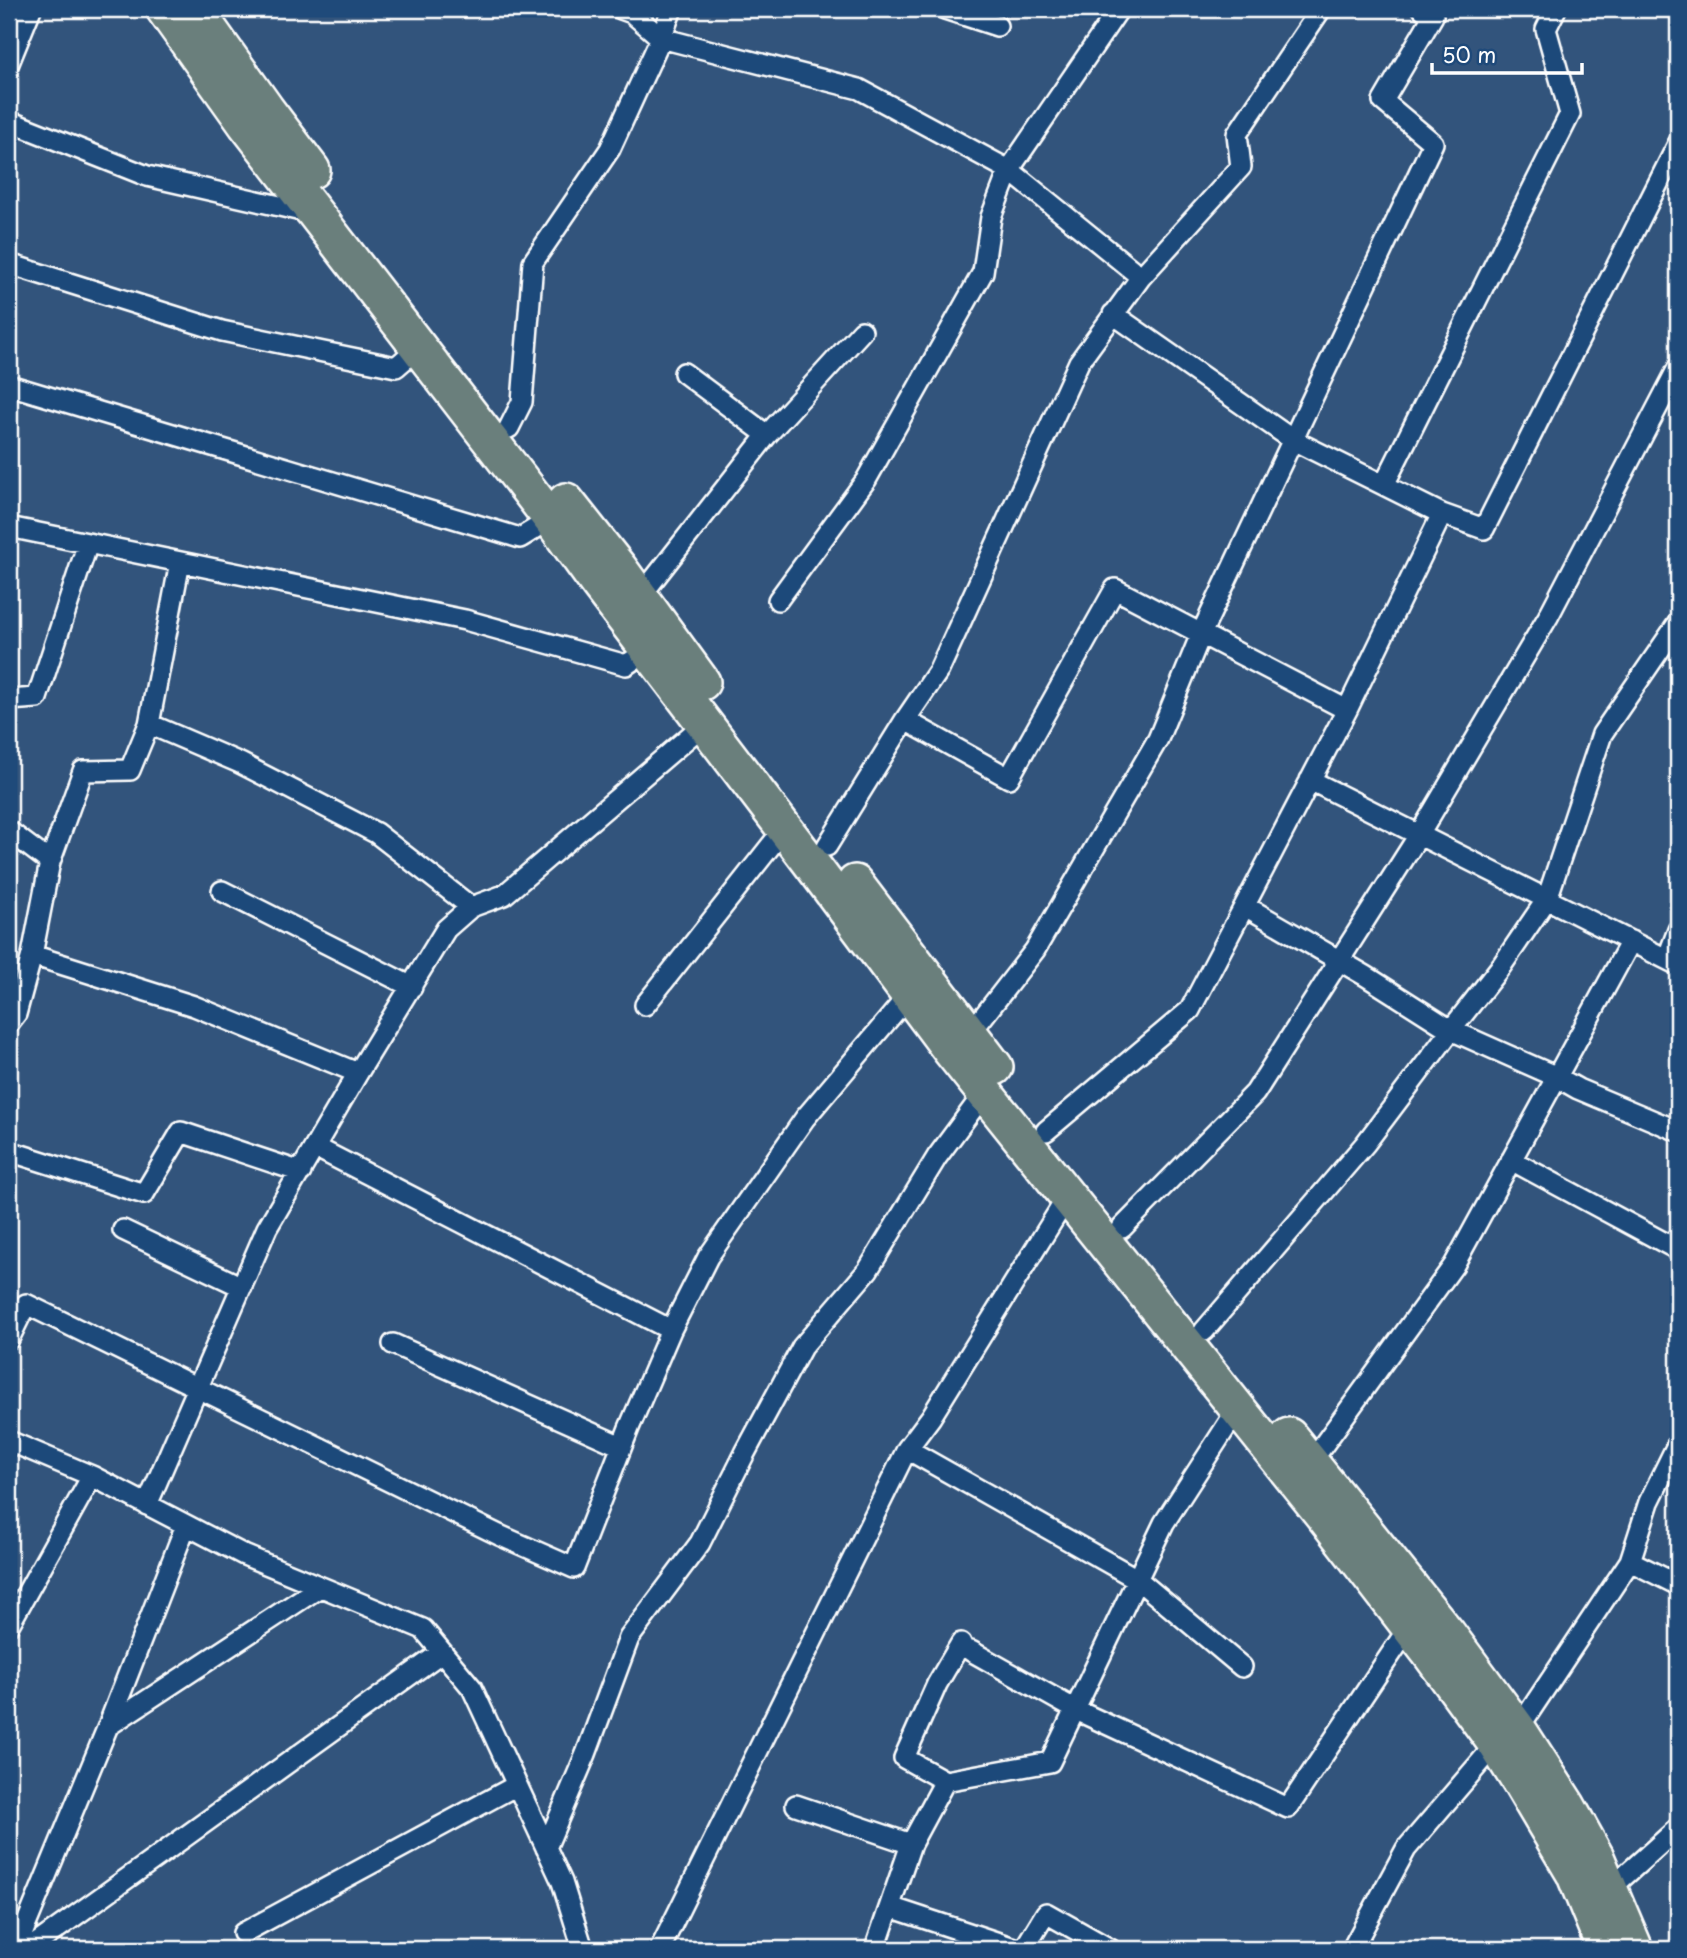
<svg xmlns="http://www.w3.org/2000/svg" width="1687" height="1958" font-family="'Playpen Sans',sans-serif">
  <style>
    .lines { fill: none; stroke-linecap: round; stroke-linejoin: round }
    .street-casing { stroke: #fff; stroke-width: 24 }
    .highway-casing { stroke: #fff; stroke-width: 40 }
    .street { stroke: #1f4a7a; stroke-width: 19 }
    .highway { stroke: #6a7f7c; stroke-width: 35 }
  </style>
  <rect width="100%" height="100%" fill="#32547c"/>
  <filter id="ink" filterUnits="userSpaceOnUse"><feTurbulence type="fractalNoise" baseFrequency=".0143" numOctaves="2"/><feDisplacementMap in="SourceGraphic" scale="14" xChannelSelector="R" yChannelSelector="G"/><feConvolveMatrix kernelMatrix="1 2 1 2 8 2 1 2 1" color-interpolation-filters="sRGB"/></filter>
  <g filter="url(#ink)">
    <g class="lines">
      <defs>
        <path id="street" d="M 621,9 L 632,13 L 661,38 L 859,89 L 1009,170 L 1141,277
          M 945,9 L 997,26
          M 9,63 L 31,9
          M 9,121 L 147,176 L 315,214
          M 9,264 L 222,331 L 396,367 L 419,347
          M 1113,314 L 1293,440 L 1442,514
          M 684,373 L 767,435
          M 9,385 L 520,538 L 551,519
          M 509,428 L 522,402 L 533,262 L 610,149 L 661,38 L 672,9
          M 1384,485 L 1570,114 L 1546,29 L 1556,9
          M 9,527 L 465,620 L 626,665 L 648,650
          M 180,562 L 149,724 L 240,763 L 376,833 L 471,907
          M 640,597 L 767,435 L 862,331
          M 778,600 L 866,480 L 983,272 L 991,217 L 1009,170 L 1119,9
          M 9,700 L 37,698 L 88,543
          M 905,720 L 1009,778 L 1115,589 L 1347,710
          M 1310,780 L 1678,965
          M 9,831 L 50,862
          M 827,846 L 905,720 L 939,670 L 1079,362 L 1141,277 L 1241,167 L 1237,134 L 1321,9
          M 222,891 L 412,987
          M 1245,906 L 1366,976 L 1451,1030 L 1557,1077 L 1578,1089 L 1678,1131
          M 32,955 L 194,1006 L 358,1073
          M 1667,959 L 1678,930
          M 645,1005 L 784,829
          M 9,1023 L 16,1014 L 32,955 L 50,862 L 83,771 L 130,770 L 149,724
          M 969,1035 L 1035,950 L 1158,739 L 1201,634 L 1433,143 L 1383,101 L 1433,16 L 1423,9
          M 1046,1131 L 1190,1010 L 1347,710 L 1442,514 L 1484,529 L 1678,144
          M 315,1147 L 671,1330
          M 9,1151 L 144,1194 L 181,1132 L 301,1172
          M 1511,1160 L 1678,1250
          M 1122,1228 L 1255,1093 L 1419,835 L 1548,617 L 1678,368
          M 123,1230 L 242,1287
          M 1204,1331 L 1365,1144 L 1451,1030 L 1502,965 L 1547,899 L 1602,734 L 1678,623
          M 9,1339 L 26,1304 L 499,1535 L 574,1568 L 629,1428 L 671,1330 L 708,1257 L 805,1118 L 908,996
          M 393,1344 L 621,1446
          M 9,1441 L 92,1476 L 244,1555 L 423,1629 L 472,1688 L 562,1882 L 583,1949
          M 907,1449 L 1137,1579 L 1242,1667
          M 1311,1462 L 1454,1265 L 1631,941
          M 147,1505 L 267,1228 L 358,1073 L 446,929 L 471,907 L 504,895 L 704,724
          M 1630,1561 L 1678,1585
          M 9,1625 L 92,1476
          M 971,1651 L 1076,1710 L 1288,1808 L 1409,1627
          M 108,1726 L 320,1587
          M 1518,1729 L 1630,1561 L 1649,1502 L 1678,1443
          M 945,1781 L 904,1758 L 937,1684 L 961,1643
          M 796,1805 L 911,1844
          M 546,1848 L 586,1754 L 629,1638 L 700,1543 L 745,1453 L 802,1347 L 868,1270 L 937,1157 L 985,1092
          M 1610,1889 L 1678,1828
          M 890,1907 L 1017,1949
          M 243,1933 L 517,1785
          M 16,1949 L 108,1726 L 186,1525
          M 29,1949 L 442,1652
          M 660,1949 L 907,1449 L 931,1417 L 1068,1196
          M 875,1949 L 911,1844 L 945,1781 L 1050,1762 L 1164,1523 L 1237,1410
          M 1024,1949 L 1046,1913 L 1110,1949
          M 1352,1949 L 1406,1849 L 1496,1744"/>
        <path id="highway" d="M 164,9 L 246,124 L 551,519 L 598,584 L 810,862 L 951,1051 L 1327,1520 L 1428,1651 L 1496,1744 L 1521,1784 L 1574,1873 L 1605,1949
          M 195,9 L 266,109 L 312,170
          M 566,501 L 619,568 L 702,682
          M 855,883 L 995,1067
          M 1289,1436 L 1448,1634 L 1518,1729 L 1567,1805 L 1596,1857 L 1635,1949"/>
      </defs>
      <use href="#street" class="street-casing"/>
      <use href="#highway" class="highway-casing"/>
      <use href="#street" class="street"/>
      <use href="#highway" class="highway"/>
    </g>
  </g>
  <rect width="1687" height="1958" fill="none" stroke="#1f4a7a" stroke-width="35"/>
  <rect x="18" y="18" width="1652" height="1923" fill="none" stroke="#fff" stroke-width="2.5" filter="url(#ink)"/>
  <path d="M1432 63v10h150v-10" fill="none" stroke="#ffffff" stroke-width="3.5"/>
  <text x="1442" y="63" font-size="21" fill="#ffffff" stroke="#1f4a7a" stroke-width="5" paint-order="stroke">50 m</text>
</svg>
